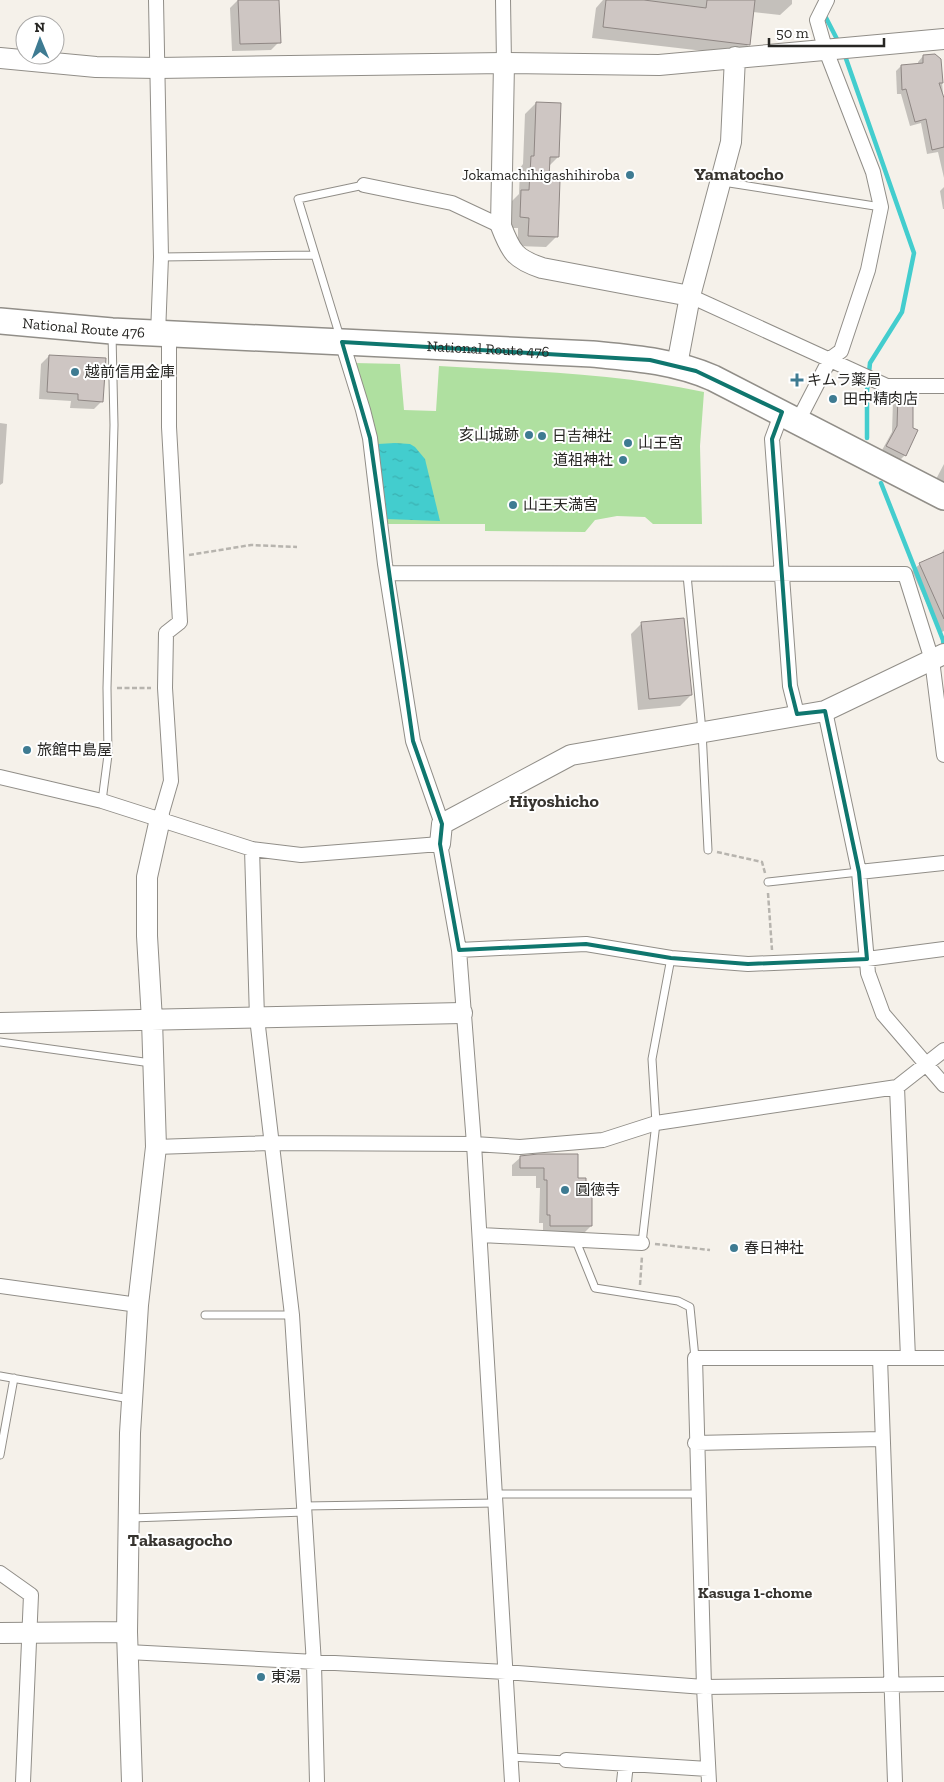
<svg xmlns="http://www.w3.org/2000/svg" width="944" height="1782" font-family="'Zilla Slab','Noto Sans JP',serif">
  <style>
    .park { fill: #afe0a0 }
    .water { fill: url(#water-ripples) }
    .shadow { fill: #0003 }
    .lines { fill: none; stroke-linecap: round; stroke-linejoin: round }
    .stream { stroke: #43cdce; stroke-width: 4.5 }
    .building { fill: #cec6c3; stroke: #8f8784 }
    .lane-casing { stroke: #918e88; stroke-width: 9 }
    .street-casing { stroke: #918e88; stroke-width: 16 }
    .secondary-casing { stroke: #918e88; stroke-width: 22 }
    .highway-casing { stroke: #918e88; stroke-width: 28 }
    .path { stroke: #b7b4ae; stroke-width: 2.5; stroke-dasharray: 5 2.5; stroke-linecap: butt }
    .lane { stroke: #fff; stroke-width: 7 }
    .street { stroke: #fff; stroke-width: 14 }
    .secondary { stroke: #fff; stroke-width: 20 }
    .highway { stroke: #fff; stroke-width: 25 }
    .marked { fill: none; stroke: #0f766e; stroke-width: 4; stroke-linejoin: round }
    .poi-dot { fill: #3e7b92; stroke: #fff; stroke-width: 2 }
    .labels { text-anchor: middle; stroke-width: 4; stroke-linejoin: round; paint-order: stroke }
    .poi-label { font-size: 15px; fill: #272623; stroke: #fff; text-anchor: start }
    .street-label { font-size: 15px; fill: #272623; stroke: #fff }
    .neighbourhood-label { font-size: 16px; font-weight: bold; fill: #37342f; stroke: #fff }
    .quarter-label { font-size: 18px; font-weight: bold; fill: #37342f; stroke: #fff }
  </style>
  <defs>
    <pattern id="water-ripples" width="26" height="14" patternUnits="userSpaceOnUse" patternTransform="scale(1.25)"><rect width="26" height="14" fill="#43cdce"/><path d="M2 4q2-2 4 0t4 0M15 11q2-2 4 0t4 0" fill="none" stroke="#3bb0b1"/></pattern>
  </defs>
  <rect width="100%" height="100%" fill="#f5f1ea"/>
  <path class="park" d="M 354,363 L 400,364 L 404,410 L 436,411 L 439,366 C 527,371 617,373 704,392 L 700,446 L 702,524 L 653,524 L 645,517 L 617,516 L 595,520 L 585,532 L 485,531 L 485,524 L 383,524 Z"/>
  <path class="water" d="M 395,443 L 410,444 L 415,447 L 425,459 L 440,521 L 386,519 L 378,444 Z"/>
  <path class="shadow" d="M 238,0 L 279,42 L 271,50 L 232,51 L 230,8 Z
    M 603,0 L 792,0 L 792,4 L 780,15 L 753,12 L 749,44 L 738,55 L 592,38 L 596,8 Z
    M 923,56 L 940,59 L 944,105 L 944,178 L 938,152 L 927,154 L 921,123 L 910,126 L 901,94 L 897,94 L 896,71 L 901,66 L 918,65 L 918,62 Z
    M 536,103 L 558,157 L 549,166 L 548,181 L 557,236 L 546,247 L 518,246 L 518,228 L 510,228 L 511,202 L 519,194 L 520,168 L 523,164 L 525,114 Z
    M 944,187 L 944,209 L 943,209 L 940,191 Z
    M 49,356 L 102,401 L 94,409 L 70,408 L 71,401 L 39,399 L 41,364 Z
    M 898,396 L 905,455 L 900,460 L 881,452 L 892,432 L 893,401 Z
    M 0,423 L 7,424 L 3,483 L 0,485 Z
    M 944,464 L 944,488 L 934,483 Z
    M 944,549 L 944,631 L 940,633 L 912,571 L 920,564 L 941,554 Z
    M 642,623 L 691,695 L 680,706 L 638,710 L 631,634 Z
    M 521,1157 L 576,1179 L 584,1191 L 591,1226 L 583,1234 L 543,1234 L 543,1223 L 539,1223 L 540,1188 L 536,1188 L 536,1176 L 512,1176 L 512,1165 Z"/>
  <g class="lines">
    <path class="stream" d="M 823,12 L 839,43
      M 844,53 L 914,253 L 902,312 L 870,363 L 867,391 L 867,438
      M 881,483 L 943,640 L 944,648"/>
  </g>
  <path class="building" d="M 238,0 L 279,0 L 281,43 L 240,44 Z
    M 606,0 L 644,0 L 706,8 L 707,0 L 755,0 L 750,45 L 603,27 Z
    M 935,54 L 941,59 L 943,83 L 939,83 L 944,98 L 944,147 L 932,150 L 926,119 L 915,122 L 906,89 L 902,90 L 901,65 L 923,63 L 923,55 Z
    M 536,102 L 561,103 L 559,157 L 550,157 L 549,180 L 560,180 L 558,237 L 528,236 L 529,218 L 520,217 L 521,190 L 529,190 L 531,156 L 534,156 Z
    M 49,355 L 106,358 L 103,402 L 78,400 L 78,394 L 47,392 Z
    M 898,395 L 913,395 L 913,428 L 918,430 L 906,456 L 886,446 L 897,426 Z
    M 944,552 L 944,619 L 919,563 Z
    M 684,618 L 692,695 L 649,699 L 641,622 Z
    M 538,1154 L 578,1154 L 578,1178 L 586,1178 L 586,1190 L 592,1190 L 592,1226 L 550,1226 L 550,1215 L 547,1215 L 547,1180 L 544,1180 L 544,1168 L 520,1168 L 520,1156 Z"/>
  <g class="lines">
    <defs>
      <path id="lane" d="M 723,182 L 881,207
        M 161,257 L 314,255
        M 340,337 L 298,199 L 364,185
        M 687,575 L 702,731 L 708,850
        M 102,801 L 108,755 L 107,688 L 114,425 L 112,334
        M 768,882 L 859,872
        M 0,1042 L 151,1063
        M 576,1241 L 595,1288 L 678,1301 L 690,1307 L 695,1358
        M 642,1243 L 656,1123 L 652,1059 L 671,958
        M 205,1315 L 292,1315
        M 0,1376 L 130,1399
        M 0,1455 L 14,1378
        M 496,1494 L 697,1494
        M 304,1506 L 496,1503
        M 131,1518 L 305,1512
        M 510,1757 L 566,1760"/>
      <path id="street" d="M 156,0 L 161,257 L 158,334
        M 503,0 L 504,63
        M 364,185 L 452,203 L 501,226
        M 690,296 L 887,386 L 944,386
        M 342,342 L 363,410 L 370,438 L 385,564 L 413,741 L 442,824
        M 782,412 L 772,439 L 790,686 L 797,714
        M 798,421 L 830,359 L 841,351 L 868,270 L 881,207 L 873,172 L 825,48 L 817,20 L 827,0
        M 387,573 L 905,574 L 932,660 L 944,755
        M 825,711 L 859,872 L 868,973 L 883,1014 L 944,1085
        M 0,777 L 102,801 L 252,849 L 301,855 L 440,844 L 459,950 L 474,1144 L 512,1782
        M 160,819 L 171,781 L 165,688 L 166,633 L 180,622 L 169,427 L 169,334
        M 252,849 L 257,1018 L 292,1315 L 314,1664 L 317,1782
        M 859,872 L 944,863
        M 459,950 L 586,944 L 671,958 L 748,964 L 867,959 L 944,949
        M 897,1087 L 908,1358
        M 156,1147 L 271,1143 L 474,1144 L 520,1147 L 603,1140 L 656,1123 L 897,1087 L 944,1050
        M 481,1235 L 642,1243
        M 0,1286 L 138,1305
        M 880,1358 L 895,1782
        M 695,1443 L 882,1439
        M 0,1573 L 31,1595 L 23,1782
        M 128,1652 L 506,1672 L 704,1687 L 944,1684
        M 566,1760 L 708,1769
        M 624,1782 L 626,1764
        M 709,1782 L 704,1687 L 695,1358 L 944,1358"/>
      <path id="secondary" d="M 0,58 L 96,67 L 158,68 L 504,63 L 659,65 L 944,39
        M 504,63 L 501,226 C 511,252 515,259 542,268 L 690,296
        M 677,365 L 690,296 L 731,142 L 735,57
        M 440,844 L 442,824 L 571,755 L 825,711 L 944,654
        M 0,1023 L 462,1013
        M 0,1633 L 127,1632
        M 132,1782 L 127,1632 L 130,1433 L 138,1305 L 156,1147 L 152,1020 L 147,936 L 147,877 L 160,819"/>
      <g id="highway">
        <path id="s1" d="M 0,321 L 112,331 L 592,354 C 633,358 674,361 713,378 L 944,497"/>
      </g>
    </defs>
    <use href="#lane" class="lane-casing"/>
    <use href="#street" class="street-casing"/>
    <use href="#secondary" class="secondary-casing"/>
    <use href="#highway" class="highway-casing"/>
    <path class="path" d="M 189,555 L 251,545 L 297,547
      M 117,688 L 151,688
      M 717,852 L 762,862 L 765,873
      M 768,893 L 772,950
      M 655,1244 L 710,1250
      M 640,1285 L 642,1256"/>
    <use href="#lane" class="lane"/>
    <use href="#street" class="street"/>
    <use href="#secondary" class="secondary"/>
    <use href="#highway" class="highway"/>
  </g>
  <path class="marked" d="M 342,342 L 650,360 L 696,371 L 782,412 L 772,439 L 790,686 L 797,714 L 825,711 L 859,872 L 867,959 L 748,964 L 671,958 L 586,944 L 459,950 L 440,844 L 442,824 L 413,741 L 370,438 Z"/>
  <g class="poi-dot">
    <circle cx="630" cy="175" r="5"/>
    <circle cx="75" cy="372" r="5"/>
    <path d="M794.5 372.5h5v5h5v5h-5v5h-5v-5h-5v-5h5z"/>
    <circle cx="833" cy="399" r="5"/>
    <circle cx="529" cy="435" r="5"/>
    <circle cx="542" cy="436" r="5"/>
    <circle cx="628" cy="443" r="5"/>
    <circle cx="623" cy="460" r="5"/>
    <circle cx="513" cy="505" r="5"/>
    <circle cx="27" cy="750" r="5"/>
    <circle cx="565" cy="1190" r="5"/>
    <circle cx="734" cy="1248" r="5"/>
    <circle cx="261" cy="1677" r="5"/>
  </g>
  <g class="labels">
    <g class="poi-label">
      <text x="620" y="180" text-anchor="end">Jokamachihigashihiroba</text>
      <text x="85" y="377">越前信用金庫</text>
      <text x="807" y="385">キムラ薬局</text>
      <text x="843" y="404">田中精肉店</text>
      <text x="519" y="440" text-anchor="end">亥山城跡</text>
      <text x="552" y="441">日吉神社</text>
      <text x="638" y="448">山王宮</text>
      <text x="613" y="465" text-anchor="end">道祖神社</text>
      <text x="523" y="510">山王天満宮</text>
      <text x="37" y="755">旅館中島屋</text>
      <text x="575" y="1195">圓徳寺</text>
      <text x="744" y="1253">春日神社</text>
      <text x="271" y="1682">東湯</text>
    </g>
    <g class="street-label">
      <text dy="5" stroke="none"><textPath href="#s1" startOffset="84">National Route 476</textPath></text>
      <text dy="5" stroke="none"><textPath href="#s1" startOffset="489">National Route 476</textPath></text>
    </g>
    <g class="neighbourhood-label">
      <text x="755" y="1598">Kasuga 1-chome</text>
    </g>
    <g class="quarter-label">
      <text x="739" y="180">Yamatocho</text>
      <text x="554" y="807">Hiyoshicho</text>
      <text x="180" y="1546">Takasagocho</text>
    </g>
  </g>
  <g transform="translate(40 40) rotate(359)"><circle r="24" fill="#ffffff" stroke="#a9a8a7"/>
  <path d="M0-4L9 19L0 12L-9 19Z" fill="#3e7b92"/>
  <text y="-8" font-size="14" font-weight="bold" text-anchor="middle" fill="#272623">N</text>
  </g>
  <path d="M769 38v8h115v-8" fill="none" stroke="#272623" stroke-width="2.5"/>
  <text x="776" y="38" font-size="15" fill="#272623" stroke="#ffffff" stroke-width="4" paint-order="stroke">50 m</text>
</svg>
